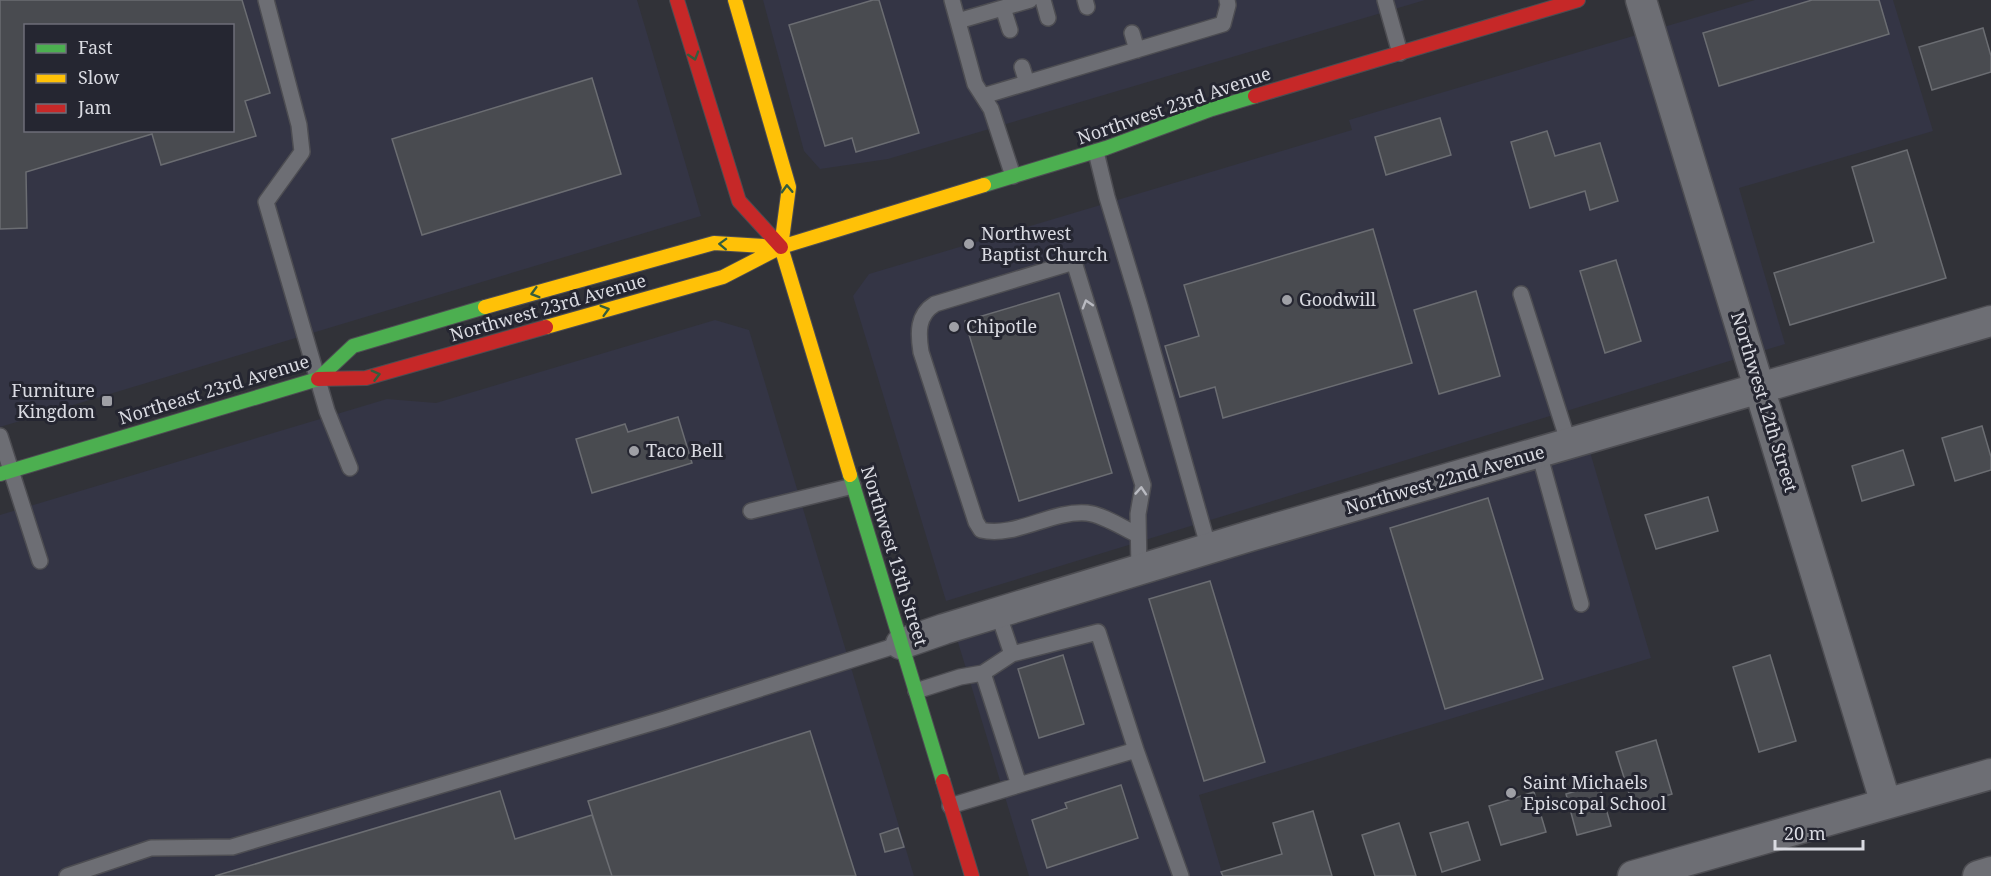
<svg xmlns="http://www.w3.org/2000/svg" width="1991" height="876" font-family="'Noto Serif',serif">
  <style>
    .built { fill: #343545; fill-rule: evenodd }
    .building { fill: #494b50; stroke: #6b6d72; stroke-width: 1.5; fill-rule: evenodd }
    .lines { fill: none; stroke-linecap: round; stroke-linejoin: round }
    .lane-casing { stroke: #4d4d52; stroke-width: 18 }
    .street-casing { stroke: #4d4d52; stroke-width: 33 }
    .fast-casing { stroke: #4d4d52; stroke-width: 16 }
    .slow-casing { stroke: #4d4d52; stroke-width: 16 }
    .jam-casing { stroke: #4d4d52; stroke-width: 16 }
    .lane { stroke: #6d6e74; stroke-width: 15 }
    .street { stroke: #6d6e74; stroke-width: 30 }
    .fast { stroke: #4caf50; stroke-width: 14 }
    .slow { stroke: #ffc107; stroke-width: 14 }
    .jam { stroke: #c62828; stroke-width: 14 }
    .oneway { stroke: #355d3d }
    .oneway2 { stroke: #b9bac1 }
    .poi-dot { fill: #9fa0a6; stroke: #252631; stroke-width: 2 }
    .labels { text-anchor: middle; stroke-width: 6; stroke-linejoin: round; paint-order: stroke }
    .street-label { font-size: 18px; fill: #dadbe2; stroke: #252631 }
    .poi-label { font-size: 18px; fill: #dadbe2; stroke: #252631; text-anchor: start }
  </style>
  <rect width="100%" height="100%" fill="#313238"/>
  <path class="built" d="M 0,0 L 637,0 L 701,216 L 0,427 ZM 26,26 L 232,26 L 232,130 L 26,130 Z
    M 763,0 L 1425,0 L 888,159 L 820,169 L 804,151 Z
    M 1755,0 L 1893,0 L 1933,131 L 1739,188 L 1785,344 L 946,601 L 853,296 L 869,274 L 1352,130 L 1349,120 Z
    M 715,320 L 749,330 L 914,876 L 0,876 L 0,515 L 387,399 L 436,403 Z
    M 1590,452 L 1651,658 L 1199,795 L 1223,876 L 1029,876 L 957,639 Z"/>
  <path class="building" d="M 0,0 L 242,0 L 270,93 L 245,101 L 256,136 L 161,165 L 152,134 L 26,172 L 27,228 L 0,229 ZM 26,26 L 232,26 L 232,130 L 26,130 Z
    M 873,0 L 879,0 L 919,133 L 856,152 L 852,138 L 825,146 L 789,25 Z
    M 1812,0 L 1879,0 L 1889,34 L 1719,86 L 1703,33 Z
    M 1983,28 L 1991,56 L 1991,72 L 1932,90 L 1919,47 Z
    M 592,78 L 621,174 L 422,235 L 392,139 Z
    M 1440,118 L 1451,155 L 1386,175 L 1375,137 Z
    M 1547,131 L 1555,156 L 1600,143 L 1618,201 L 1590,210 L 1585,191 L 1530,208 L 1511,142 Z
    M 1907,150 L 1946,278 L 1790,325 L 1774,273 L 1874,242 L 1852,167 Z
    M 1373,229 L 1412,363 L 1223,418 L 1215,387 L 1180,397 L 1165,346 L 1199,336 L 1184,285 Z
    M 1616,260 L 1641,341 L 1605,353 L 1580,271 Z
    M 1476,291 L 1500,376 L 1439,394 L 1414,310 Z
    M 1059,293 L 1112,473 L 1019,501 L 965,321 Z
    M 678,417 L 692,463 L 592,493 L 576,439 L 625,424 L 628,432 Z
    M 1982,426 L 1991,457 L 1991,470 L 1955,481 L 1942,438 Z
    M 1903,450 L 1914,485 L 1862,501 L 1852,466 Z
    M 1708,497 L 1718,531 L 1656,549 L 1645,515 Z
    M 1488,498 L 1543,679 L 1445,709 L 1390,528 Z
    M 1210,581 L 1265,762 L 1204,781 L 1149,599 Z
    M 1063,655 L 1084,724 L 1039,738 L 1018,669 Z
    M 1770,655 L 1796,741 L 1759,752 L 1733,667 Z
    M 810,731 L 856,876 L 612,876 L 588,801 Z
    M 1656,740 L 1672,794 L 1633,806 L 1616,752 Z
    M 1599,784 L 1611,826 L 1577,835 L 1566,794 Z
    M 1121,785 L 1138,838 L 1047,868 L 1032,820 L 1067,808 L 1065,803 Z
    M 500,791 L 515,839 L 592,815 L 612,876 L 215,876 Z
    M 1534,792 L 1546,832 L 1501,845 L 1489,806 Z
    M 1313,811 L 1332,876 L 1223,876 L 1221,872 L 1282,854 L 1273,823 Z
    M 1468,822 L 1480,860 L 1442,872 L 1430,833 Z
    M 1399,823 L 1416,876 L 1375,876 L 1362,835 Z
    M 898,828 L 904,847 L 885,852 L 880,834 Z"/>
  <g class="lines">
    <defs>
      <path id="lane" d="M 266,0 L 299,125 L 302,152 L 266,202 L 327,411 L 350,468
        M 952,0 L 975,84 L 991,109 L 1013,176
        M 1043,0 L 1048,18
        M 1085,0 L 1087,7
        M 1385,0 L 1400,53
        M 1003,8 L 1010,30
        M 958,21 L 1030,0
        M 1132,33 L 1137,50
        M 1022,67 L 1027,83
        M 983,96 L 1223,24 L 1228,5 L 1227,0
        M 1096,152 L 1107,197 L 1140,306 L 1209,549
        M 1521,294 L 1569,444
        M 0,436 L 40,561
        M 1539,453 L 1581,604
        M 751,511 L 853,486
        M 1138,535 C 1123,528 1104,515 1087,513 C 1051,510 1016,538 981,530 L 976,522 L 921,352 C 918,333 917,315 935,304 L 1074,262 L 1143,485 L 1138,514 L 1139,570
        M 998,613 L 1012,654 L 1098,632 L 1136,750 L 1181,876
        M 1012,654 L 983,673 L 1019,785 L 1136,750
        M 916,691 L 960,677 L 983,673
        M 950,806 L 1019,785
        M 67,876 L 151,848 L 232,847 L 665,719 L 901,644"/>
      <path id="street" d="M 1641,0 L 1886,804
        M 901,644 L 944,629 L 1250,536 L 1991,321
        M 1633,876 L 1991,774
        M 1978,876 L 1991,872"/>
      <path id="fast" d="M 984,185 L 1106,148 L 1212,109 L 1255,96
        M 0,474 L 318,379 L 353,346 L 485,307
        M 850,475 L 943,781"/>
      <path id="slow" d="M 735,0 L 789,187 L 781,247 L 850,475
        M 485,307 L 714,243 L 779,247
        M 546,327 L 723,277 L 781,247 L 984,185"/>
      <path id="jam" d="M 677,0 L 739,201 L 781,247
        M 1255,96 L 1578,0
        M 318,379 L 366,378 L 546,327
        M 943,781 L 972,876"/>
    </defs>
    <use href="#lane" class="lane-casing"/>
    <use href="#street" class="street-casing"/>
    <use href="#fast" class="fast-casing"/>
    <use href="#slow" class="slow-casing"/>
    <use href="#jam" class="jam-casing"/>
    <use href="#lane" class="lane"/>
    <use href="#street" class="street"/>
    <use href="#fast" class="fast"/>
    <use href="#slow" class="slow"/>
    <use href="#jam" class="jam"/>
  </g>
  <defs><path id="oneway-chevron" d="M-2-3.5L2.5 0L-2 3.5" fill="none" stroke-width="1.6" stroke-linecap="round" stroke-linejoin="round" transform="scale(1.5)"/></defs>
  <g class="oneway">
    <use href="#oneway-chevron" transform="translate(694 56) rotate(73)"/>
    <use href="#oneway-chevron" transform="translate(787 189) rotate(-92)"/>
    <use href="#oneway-chevron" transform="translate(723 244) rotate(-178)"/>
    <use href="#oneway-chevron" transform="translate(535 293) rotate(164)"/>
    <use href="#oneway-chevron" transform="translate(605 310) rotate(-16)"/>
    <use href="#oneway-chevron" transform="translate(376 375) rotate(-15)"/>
  </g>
  <g class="oneway2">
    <use href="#oneway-chevron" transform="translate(1087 304) rotate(-107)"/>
    <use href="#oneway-chevron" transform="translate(1141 491) rotate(-86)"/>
  </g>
  <g class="poi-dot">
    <circle cx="969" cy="244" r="6"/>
    <circle cx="1287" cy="300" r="6"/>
    <circle cx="954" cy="327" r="6"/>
    <rect x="101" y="395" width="12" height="12" rx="3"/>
    <circle cx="634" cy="451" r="6"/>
    <circle cx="1511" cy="793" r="6"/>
  </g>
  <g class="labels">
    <g class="street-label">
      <text transform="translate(1174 106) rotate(-19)" y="6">Northwest 23rd Avenue</text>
      <text transform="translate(548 308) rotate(-16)" y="6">Northwest 23rd Avenue</text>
      <text transform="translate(214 390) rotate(-17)" y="6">Northeast 23rd Avenue</text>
      <text transform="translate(1764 402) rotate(73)" y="6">Northwest 12th Street</text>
      <text transform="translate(1445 480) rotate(-16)" y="6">Northwest 22nd Avenue</text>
      <text transform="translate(894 556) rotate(73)" y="6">Northwest 13th Street</text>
    </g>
    <g class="poi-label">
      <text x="981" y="240">Northwest<tspan x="981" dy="21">Baptist Church</tspan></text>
      <text x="1299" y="306">Goodwill</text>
      <text x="966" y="333">Chipotle</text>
      <text x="95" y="397" text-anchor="end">Furniture<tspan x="95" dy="21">Kingdom</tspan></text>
      <text x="646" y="457">Taco Bell</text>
      <text x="1523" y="789">Saint Michaels<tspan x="1523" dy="21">Episcopal School</tspan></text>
    </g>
  </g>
  <rect x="24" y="24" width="210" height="108" fill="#252631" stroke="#6d6e78" stroke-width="1.5"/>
  <rect x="36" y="44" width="30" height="9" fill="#4caf50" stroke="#6d6e78" stroke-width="1.5"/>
  <text x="78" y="54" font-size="18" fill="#dadbe2">Fast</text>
  <rect x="36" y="74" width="30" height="9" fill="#ffc107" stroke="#6d6e78" stroke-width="1.5"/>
  <text x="78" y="84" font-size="18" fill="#dadbe2">Slow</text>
  <rect x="36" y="104" width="30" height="9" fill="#c62828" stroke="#6d6e78" stroke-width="1.5"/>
  <text x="78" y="114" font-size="18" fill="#dadbe2">Jam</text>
  <path d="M1775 840v9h88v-9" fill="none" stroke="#dadbe2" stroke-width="3"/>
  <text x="1784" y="840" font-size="18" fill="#dadbe2" stroke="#252631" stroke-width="4.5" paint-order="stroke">20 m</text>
</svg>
